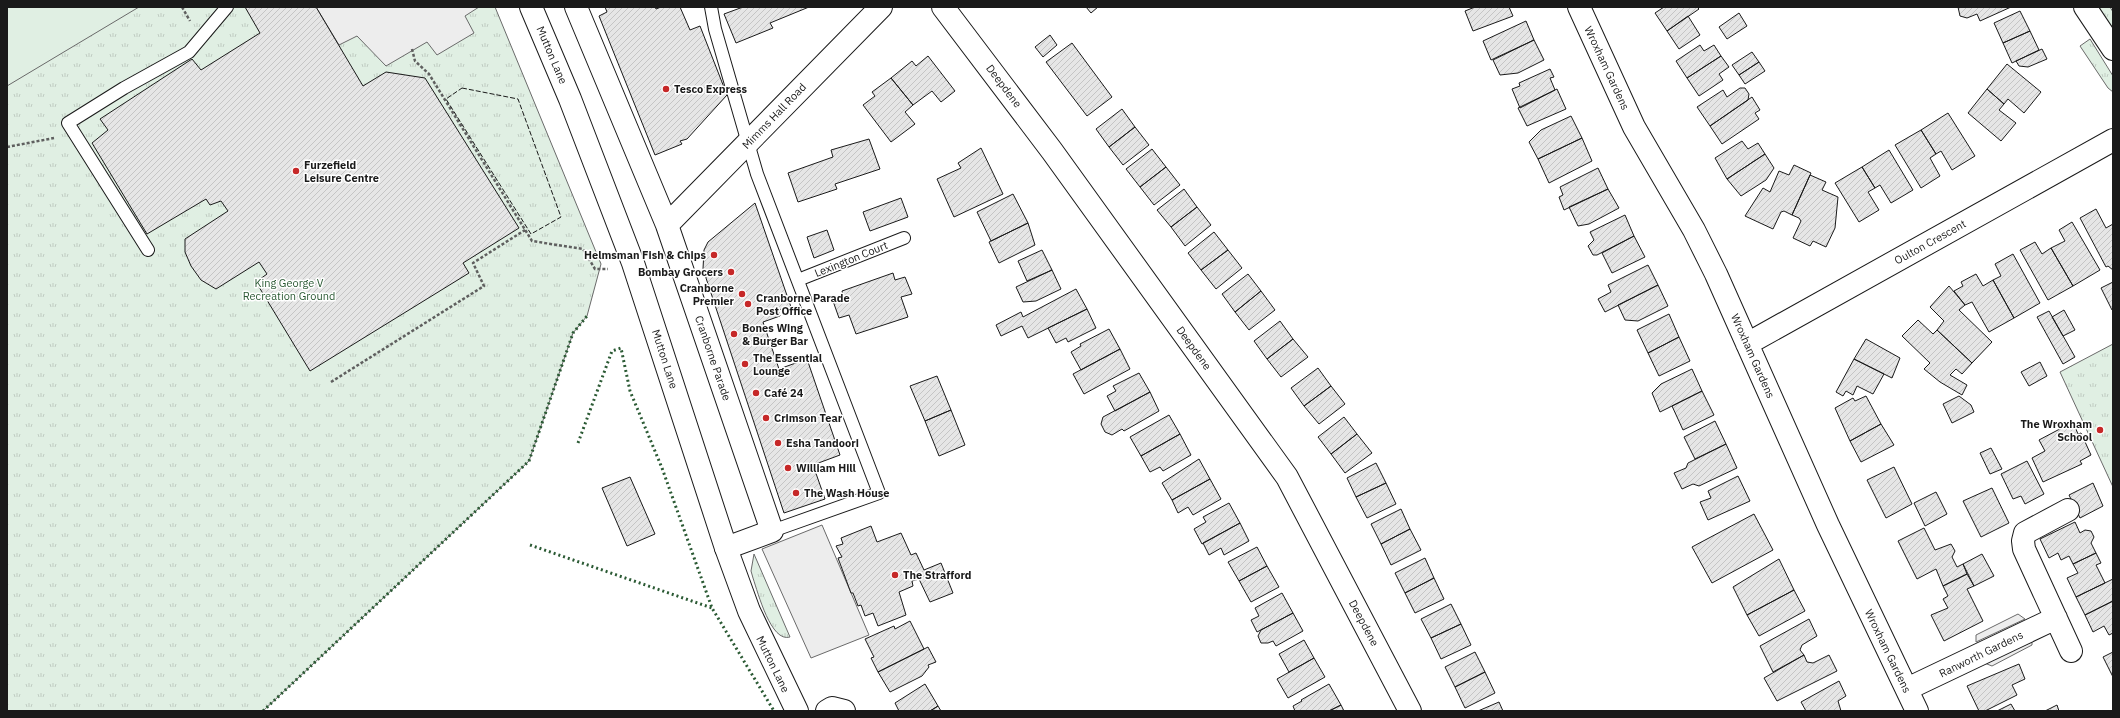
<svg xmlns="http://www.w3.org/2000/svg" width="2120" height="718" font-family="'IBM Plex Sans',sans-serif">
  <style>
    .grass { fill: url(#grass-tufts); stroke: #6a6a6a }
    .pitch { fill: #e0efe3; stroke: #6a6a6a }
    .parking { fill: #ededed; stroke: #6a6a6a }
    .building { fill: url(#building-hatch); stroke: #1a1a1a }
    .lines { fill: none; stroke-linecap: round; stroke-linejoin: round }
    .service-casing { stroke: #1a1a1a; stroke-width: 14 }
    .minor-casing { stroke: #1a1a1a; stroke-width: 24 }
    .secondary-casing { stroke: #1a1a1a; stroke-width: 24 }
    .path { stroke: #5f5f5f; stroke-width: 2.5; stroke-dasharray: 3 2; stroke-linecap: butt }
    .service { stroke: #fff; stroke-width: 12 }
    .minor { stroke: #fff; stroke-width: 22 }
    .secondary { stroke: #fff; stroke-width: 22 }
    .hedge { stroke: #2b5a34; stroke-width: 3; stroke-dasharray: 2 3; stroke-linecap: butt }
    .fence { stroke: #1a1a1a; stroke-width: 1; stroke-dasharray: 5 2; stroke-linecap: butt }
    .poi-dot { fill: #c62828; stroke: #fff; stroke-width: 1.5 }
    .labels { text-anchor: middle; stroke-width: 3; stroke-linejoin: round; paint-order: stroke }
    .street-label { font-size: 11px; fill: #1a1a1a; stroke: #fff }
    .poi-label { font-size: 11px; font-weight: bold; fill: #1a1a1a; stroke: #fff; text-anchor: start }
    .park-label { font-size: 11px; fill: #2b5a34; stroke: #fff }
  </style>
  <defs>
    <pattern id="grass-tufts" width="24" height="20" patternUnits="userSpaceOnUse"><rect width="24" height="20" fill="#e0efe3"/><path d="M3 7l-1-3M5 7V3M7 7l1-3M15 17l-1-3M17 17v-4M19 17l1-3" fill="none" stroke="#c0ccc2"/></pattern>
    <pattern id="building-hatch" width="6" height="6" patternUnits="userSpaceOnUse"><rect width="6" height="6" fill="#e6e6e6"/><path d="M-1 1l2-2M0 6l6-6M5 7l2-2" fill="none" stroke="#c5c5c5"/></pattern>
  </defs>
  <rect width="100%" height="100%" fill="#fff"/>
  <path class="grass" d="M 7,7 L 495,7 L 601,264 L 587,316 L 573,333 L 529,461 L 263,711 L 7,711 Z
    M 2095,7 L 2110,7 L 2113,12 L 2113,35 Z
    M 2090,39 L 2113,76 L 2113,92 L 2108,88 L 2080,46 Z
    M 2113,344 L 2113,487 L 2060,372 Z
    M 754,554 L 790,637 C 771,643 758,593 753,578 L 751,571 Z"/>
  <path class="pitch" d="M 7,7 L 139,7 L 7,86 Z"/>
  <path class="parking" d="M 316,7 L 479,7 L 465,16 L 474,33 L 437,55 L 427,42 L 386,66 L 357,36 L 339,45 Z
    M 822,525 L 869,635 L 811,658 L 762,549 Z
    M 2018,614 L 2025,619 L 1976,642 L 1976,635 Z
    M 2032,642 L 2032,645 L 1992,666 L 1982,662 Z"/>
  <path class="building" d="M 245,7 L 316,7 L 363,86 L 386,72 L 425,78 L 519,228 L 463,263 L 469,273 L 310,371 L 256,282 L 267,274 L 259,262 L 216,289 L 201,280 L 191,266 L 185,252 L 185,239 L 228,211 L 221,201 L 210,205 L 206,199 L 147,234 L 92,143 L 108,130 L 100,119 L 192,59 L 201,70 L 260,33 Z
    M 605,7 L 655,7 L 656,9 L 661,7 L 680,7 L 690,30 L 700,26 L 727,95 L 687,139 L 680,141 L 682,144 L 655,155 L 599,16 L 607,12 Z
    M 743,7 L 809,7 L 770,23 L 773,28 L 736,43 L 724,14 Z
    M 1086,7 L 1098,7 L 1091,13 Z
    M 1475,7 L 1509,7 L 1513,16 L 1473,31 L 1465,11 Z
    M 1664,7 L 1697,7 L 1699,9 L 1667,31 L 1655,13 Z
    M 1958,7 L 2011,7 L 1980,21 L 1977,14 L 1967,18 L 1960,16 Z
    M 2020,11 L 2030,31 L 2003,43 L 1994,23 Z
    M 1739,13 L 1747,26 L 1727,39 L 1719,27 Z
    M 1688,16 L 1700,35 L 1679,49 L 1667,31 Z
    M 1526,21 L 1534,40 L 1491,60 L 1483,41 Z
    M 2030,31 L 2039,50 L 2012,63 L 2003,43 Z
    M 1050,35 L 1057,45 L 1043,57 L 1035,47 Z
    M 1534,40 L 1544,60 L 1518,73 L 1500,75 L 1493,60 Z
    M 1072,43 L 1112,97 L 1087,116 L 1046,62 Z
    M 1700,45 L 1704,51 L 1714,45 L 1721,56 L 1687,78 L 1676,61 Z
    M 2042,49 L 2047,59 L 2028,67 L 2019,66 L 2016,61 Z
    M 1752,52 L 1759,62 L 1739,75 L 1732,65 Z
    M 928,56 L 955,91 L 941,102 L 932,91 L 913,105 L 891,78 L 912,61 L 916,66 Z
    M 1721,56 L 1729,67 L 1719,74 L 1723,80 L 1699,96 L 1687,78 Z
    M 1759,62 L 1765,71 L 1745,84 L 1739,75 Z
    M 2007,64 L 2041,92 L 2024,113 L 2008,99 L 2004,104 L 1987,89 Z
    M 1550,69 L 1554,77 L 1550,78 L 1555,90 L 1520,108 L 1512,89 L 1520,86 L 1519,83 Z
    M 891,78 L 913,105 L 905,112 L 915,124 L 891,142 L 863,105 L 875,96 L 872,92 Z
    M 1740,88 L 1745,88 L 1749,94 L 1748,100 L 1710,126 L 1697,107 L 1723,90 L 1727,97 Z
    M 1557,89 L 1566,109 L 1527,126 L 1518,108 Z
    M 1987,89 L 2004,104 L 1999,110 L 2016,123 L 2001,141 L 1968,113 Z
    M 1752,97 L 1760,110 L 1755,113 L 1759,119 L 1722,144 L 1710,126 Z
    M 1122,109 L 1135,127 L 1109,147 L 1096,129 Z
    M 1948,113 L 1975,156 L 1952,170 L 1941,151 L 1936,154 L 1921,130 Z
    M 1571,116 L 1582,138 L 1538,159 L 1529,142 L 1541,130 Z
    M 1135,127 L 1149,145 L 1123,165 L 1109,147 Z
    M 1921,130 L 1936,154 L 1930,158 L 1940,176 L 1921,188 L 1895,145 Z
    M 1582,138 L 1592,161 L 1549,183 L 1538,159 Z
    M 869,139 L 880,169 L 835,184 L 837,189 L 798,202 L 788,173 L 833,157 L 831,150 Z
    M 1742,141 L 1748,149 L 1758,143 L 1765,154 L 1727,179 L 1715,158 Z
    M 981,148 L 1003,194 L 954,217 L 937,179 L 961,168 L 958,163 Z
    M 1152,149 L 1166,167 L 1140,187 L 1126,169 Z
    M 1889,150 L 1913,190 L 1891,203 L 1880,185 L 1875,188 L 1862,167 Z
    M 1765,154 L 1774,168 L 1766,180 L 1741,196 L 1727,179 Z
    M 1794,165 L 1811,173 L 1792,215 L 1784,211 L 1781,212 L 1773,229 L 1745,216 L 1763,188 L 1770,192 L 1779,171 L 1789,175 Z
    M 1166,167 L 1180,185 L 1154,205 L 1140,187 Z
    M 1862,167 L 1875,188 L 1868,192 L 1879,210 L 1859,222 L 1835,183 Z
    M 1598,168 L 1608,189 L 1564,210 L 1559,197 L 1563,195 L 1560,187 Z
    M 1810,175 L 1826,182 L 1822,190 L 1838,197 L 1835,228 L 1826,247 L 1813,241 L 1810,246 L 1793,238 L 1801,221 L 1799,218 L 1792,215 Z
    M 1184,189 L 1197,207 L 1171,227 L 1157,210 Z
    M 1608,189 L 1619,208 L 1589,224 L 1578,226 L 1569,207 Z
    M 1013,194 L 1028,223 L 991,241 L 977,212 Z
    M 901,198 L 908,217 L 870,231 L 863,212 Z
    M 755,203 L 791,307 L 778,310 L 780,316 L 763,322 L 779,369 L 807,359 L 840,455 L 813,465 L 825,499 L 784,513 L 703,269 L 704,250 L 708,242 Z
    M 1197,207 L 1211,225 L 1185,246 L 1171,227 Z
    M 2096,209 L 2106,228 L 2113,224 L 2113,270 L 2108,266 L 2106,267 L 2080,218 Z
    M 1625,215 L 1634,236 L 1597,255 L 1593,255 L 1588,246 L 1594,240 L 1590,232 Z
    M 2072,222 L 2100,270 L 2073,286 L 2051,248 L 2065,241 L 2059,230 Z
    M 1028,223 L 1035,245 L 999,263 L 989,242 Z
    M 827,230 L 834,250 L 814,258 L 807,237 Z
    M 1214,232 L 1228,250 L 1201,270 L 1188,253 Z
    M 1634,236 L 1645,257 L 1612,273 L 1602,253 Z
    M 2035,242 L 2042,254 L 2051,248 L 2073,286 L 2048,300 L 2020,250 Z
    M 1042,250 L 1052,270 L 1027,281 L 1018,261 Z
    M 1228,250 L 1242,268 L 1216,289 L 1201,270 Z
    M 2013,254 L 2040,303 L 2014,318 L 1993,280 L 2001,276 L 1995,264 Z
    M 1648,265 L 1658,285 L 1605,312 L 1598,299 L 1611,292 L 1608,285 Z
    M 1052,270 L 1061,289 L 1036,301 L 1023,302 L 1016,287 Z
    M 893,273 L 895,280 L 905,277 L 912,294 L 901,297 L 908,317 L 856,334 L 849,315 L 839,318 L 833,301 L 844,299 L 842,291 Z
    M 1248,274 L 1261,291 L 1235,312 L 1222,294 Z
    M 1976,274 L 1983,286 L 1993,280 L 2014,318 L 1989,332 L 1972,302 L 1965,305 L 1954,291 L 1963,286 L 1961,282 Z
    M 2113,282 L 2113,309 L 2112,310 L 2101,288 Z
    M 1658,285 L 1668,306 L 1638,321 L 1625,320 L 1618,305 Z
    M 1949,286 L 1965,305 L 1959,310 L 1992,342 L 1972,363 L 1937,330 L 1944,321 L 1930,307 Z
    M 1076,289 L 1087,309 L 1028,338 L 1022,326 L 1001,336 L 996,325 L 1021,312 L 1023,317 Z
    M 1261,291 L 1275,310 L 1249,330 L 1235,312 Z
    M 1087,309 L 1096,328 L 1068,342 L 1066,338 L 1056,343 L 1048,328 Z
    M 2064,310 L 2075,330 L 2063,336 L 2052,317 Z
    M 2049,311 L 2075,357 L 2063,364 L 2037,317 Z
    M 1669,314 L 1679,337 L 1648,353 L 1637,330 Z
    M 1918,320 L 1933,334 L 1937,330 L 1972,363 L 1962,374 L 1956,369 L 1950,375 L 1967,385 L 1962,395 L 1940,382 L 1924,369 L 1930,363 L 1902,336 Z
    M 1280,321 L 1293,339 L 1267,359 L 1254,341 Z
    M 1109,329 L 1120,349 L 1081,370 L 1071,352 L 1081,346 L 1080,344 Z
    M 1679,337 L 1690,361 L 1659,376 L 1648,353 Z
    M 1293,339 L 1308,357 L 1281,377 L 1267,359 Z
    M 1866,339 L 1900,358 L 1892,378 L 1854,359 Z
    M 1120,349 L 1130,369 L 1084,394 L 1073,374 Z
    M 1854,359 L 1884,374 L 1873,394 L 1857,386 L 1853,395 L 1846,391 L 1843,396 L 1836,392 Z
    M 2040,362 L 2047,376 L 2029,386 L 2021,372 Z
    M 1318,368 L 1331,386 L 1304,406 L 1291,388 Z
    M 1692,369 L 1702,391 L 1660,412 L 1652,393 L 1661,384 Z
    M 1139,373 L 1150,392 L 1115,411 L 1107,396 L 1116,391 L 1113,386 Z
    M 937,376 L 951,410 L 925,421 L 910,386 Z
    M 1331,386 L 1345,404 L 1319,424 L 1304,406 Z
    M 1702,391 L 1714,415 L 1683,430 L 1672,406 Z
    M 1150,392 L 1159,411 L 1124,431 L 1122,429 L 1112,435 L 1105,432 L 1101,424 L 1103,417 Z
    M 1866,396 L 1881,424 L 1850,441 L 1835,408 L 1853,398 L 1855,401 Z
    M 1959,396 L 1971,405 L 1974,412 L 1952,423 L 1943,404 Z
    M 951,410 L 965,445 L 939,456 L 925,421 Z
    M 1169,415 L 1180,434 L 1141,456 L 1130,437 Z
    M 1344,417 L 1357,434 L 1331,454 L 1318,437 Z
    M 1715,421 L 1726,444 L 1695,459 L 1684,437 Z
    M 2073,422 L 2078,434 L 2081,433 L 2091,455 L 2080,461 L 2082,464 L 2043,482 L 2032,458 L 2045,451 L 2039,440 Z
    M 1881,424 L 1894,445 L 1861,462 L 1850,441 Z
    M 1180,434 L 1191,455 L 1163,471 L 1160,467 L 1150,472 L 1141,456 Z
    M 1357,434 L 1372,453 L 1345,473 L 1331,454 Z
    M 1726,444 L 1737,468 L 1699,486 L 1693,484 L 1682,489 L 1674,473 L 1686,468 L 1688,463 Z
    M 1991,448 L 2002,469 L 1990,474 L 1980,453 Z
    M 1199,459 L 1210,479 L 1172,500 L 1162,483 Z
    M 2027,461 L 2044,494 L 2025,504 L 2021,496 L 2013,499 L 2001,474 Z
    M 1376,463 L 1386,483 L 1356,497 L 1347,478 Z
    M 1894,467 L 1912,504 L 1886,518 L 1867,480 Z
    M 1738,476 L 1750,501 L 1708,520 L 1700,502 L 1711,498 L 1708,491 Z
    M 630,477 L 655,534 L 627,546 L 602,488 Z
    M 1210,479 L 1221,499 L 1193,515 L 1188,507 L 1178,513 L 1172,500 Z
    M 1386,483 L 1396,504 L 1367,518 L 1356,497 Z
    M 2093,483 L 2103,506 L 2080,518 L 2069,495 Z
    M 1992,488 L 2009,523 L 1981,537 L 1963,501 Z
    M 1936,492 L 1947,514 L 1925,526 L 1914,503 Z
    M 1229,503 L 1240,523 L 1202,544 L 1194,529 L 1206,522 L 1203,517 Z
    M 1401,509 L 1410,529 L 1381,544 L 1371,524 Z
    M 1754,514 L 1773,550 L 1712,583 L 1692,547 Z
    M 2075,522 L 2080,533 L 2085,530 L 2091,531 L 2094,537 L 2091,543 L 2096,553 L 2073,564 L 2069,556 L 2061,560 L 2058,553 L 2049,558 L 2040,539 Z
    M 1240,523 L 1249,541 L 1224,555 L 1221,548 L 1209,555 L 1203,543 Z
    M 871,526 L 877,542 L 901,533 L 911,555 L 916,553 L 924,570 L 941,563 L 953,593 L 930,602 L 919,579 L 912,581 L 913,586 L 899,592 L 906,615 L 878,626 L 873,613 L 865,616 L 861,605 L 858,606 L 853,593 L 851,593 L 838,558 L 842,557 L 836,546 L 843,544 L 841,538 Z
    M 1924,528 L 1935,550 L 1951,544 L 1955,551 L 1952,557 L 1957,567 L 1963,564 L 1967,574 L 1943,586 L 1936,569 L 1917,579 L 1898,541 Z
    M 1410,529 L 1421,550 L 1391,565 L 1381,544 Z
    M 1257,547 L 1267,566 L 1239,581 L 1228,562 Z
    M 2096,553 L 2101,563 L 2096,565 L 2105,583 L 2076,597 L 2067,578 L 2078,573 L 2073,564 Z
    M 1982,554 L 1994,576 L 1974,586 L 1963,564 Z
    M 1425,558 L 1434,578 L 1405,593 L 1395,573 Z
    M 1779,559 L 1794,590 L 1747,615 L 1733,587 Z
    M 1267,566 L 1279,587 L 1251,602 L 1239,581 Z
    M 1967,574 L 1974,586 L 1967,589 L 1983,621 L 1944,641 L 1931,615 L 1948,608 L 1943,599 L 1948,596 L 1943,586 Z
    M 1434,578 L 1444,599 L 1415,613 L 1405,593 Z
    M 2113,579 L 2113,601 L 2085,615 L 2076,597 Z
    M 1794,590 L 1805,611 L 1759,636 L 1747,615 Z
    M 1282,593 L 1293,613 L 1257,632 L 1251,620 L 1259,616 L 1255,608 Z
    M 2113,601 L 2113,633 L 2109,635 L 2104,626 L 2093,632 L 2085,615 Z
    M 1451,604 L 1461,624 L 1431,638 L 1421,619 Z
    M 1293,613 L 1303,631 L 1276,646 L 1273,641 L 1268,643 L 1261,643 L 1258,636 L 1261,630 Z
    M 1809,619 L 1817,636 L 1802,645 L 1800,650 L 1804,655 L 1773,672 L 1760,646 Z
    M 910,621 L 924,649 L 878,672 L 871,658 L 874,657 L 865,639 L 894,626 L 895,629 Z
    M 1461,624 L 1471,645 L 1441,659 L 1431,638 Z
    M 1304,640 L 1314,658 L 1289,672 L 1279,654 Z
    M 928,647 L 936,662 L 928,665 L 929,667 L 922,676 L 890,692 L 878,672 Z
    M 1475,652 L 1485,672 L 1455,687 L 1445,667 Z
    M 2113,652 L 2113,677 L 2103,657 Z
    M 1804,655 L 1807,662 L 1813,663 L 1829,655 L 1837,671 L 1777,701 L 1764,678 Z
    M 1314,658 L 1325,677 L 1288,698 L 1277,679 Z
    M 2019,664 L 2025,679 L 2012,685 L 2017,695 L 1985,711 L 1979,711 L 1967,686 Z
    M 1485,672 L 1495,693 L 1465,708 L 1455,687 Z
    M 1839,681 L 1846,696 L 1838,701 L 1841,711 L 1806,711 L 1801,702 Z
    M 925,684 L 938,706 L 930,711 L 899,711 L 895,703 Z
    M 1329,684 L 1341,705 L 1329,711 L 1295,711 L 1293,706 L 1302,701 L 1301,700 Z
    M 1499,702 L 1503,711 L 1478,711 Z
    M 2011,704 L 2015,711 L 1997,711 Z
    M 1341,705 L 1344,711 L 1329,711 Z
    M 2057,705 L 2059,711 L 2045,711 Z
    M 938,706 L 941,711 L 930,711 Z"/>
  <g class="lines">
    <defs>
      <path id="service" d="M 711,7 L 715,29 L 757,174 L 879,493 L 772,531
        M 148,250 L 68,123 L 124,88 L 189,52 L 227,7
        M 798,280 L 904,238"/>
      <path id="minor" d="M 576,7 L 667,225 L 772,531 L 726,548
        M 943,7 L 1052,151 L 1287,477 L 1410,711
        M 1579,7 L 1634,127 L 1694,230 L 1716,274 L 1828,525 L 1917,711
        M 2085,7 L 2113,49
        M 667,225 L 881,7
        M 1747,344 L 2113,140
        M 2068,510 L 2025,533 L 2023,541 L 2024,549 L 2071,651
        M 1907,689 L 2056,618
        M 827,711 L 832,708 L 844,711"/>
      <path id="secondary" d="M 531,7 L 570,99 L 633,263 L 726,548 L 749,611 L 797,711"/>
    </defs>
    <use href="#service" class="service-casing"/>
    <use href="#minor" class="minor-casing"/>
    <use href="#secondary" class="secondary-casing"/>
    <path class="path" d="M 182,7 L 190,21
      M 412,49 L 415,61 L 429,74 L 532,241 L 583,249 L 595,269 L 608,269
      M 7,147 L 54,138
      M 331,382 L 484,286 L 473,263 L 525,230"/>
    <use href="#service" class="service"/>
    <use href="#minor" class="minor"/>
    <use href="#secondary" class="secondary"/>
    <path class="hedge" d="M 578,443 L 612,351 L 621,348 L 630,391 L 662,468 L 712,608 L 774,711
      M 530,545 L 712,608
      M 263,711 L 529,461 L 573,333 L 587,316"/>
    <path class="fence" d="M 462,88 L 518,99 L 561,217 L 531,234 L 446,99 Z"/>
  </g>
  <g class="poi-dot">
    <circle cx="666" cy="89" r="4"/>
    <circle cx="296" cy="171" r="4"/>
    <circle cx="714" cy="255" r="4"/>
    <circle cx="731" cy="272" r="4"/>
    <circle cx="742" cy="294" r="4"/>
    <circle cx="748" cy="304" r="4"/>
    <circle cx="734" cy="334" r="4"/>
    <circle cx="745" cy="364" r="4"/>
    <circle cx="756" cy="393" r="4"/>
    <circle cx="766" cy="418" r="4"/>
    <circle cx="2100" cy="430" r="4"/>
    <circle cx="778" cy="443" r="4"/>
    <circle cx="788" cy="468" r="4"/>
    <circle cx="796" cy="493" r="4"/>
    <circle cx="895" cy="575" r="4"/>
  </g>
  <g class="labels">
    <g class="street-label">
      <text transform="translate(552 55) rotate(67)" y="4">Mutton Lane</text>
      <text transform="translate(1607 68) rotate(65)" y="4">Wroxham Gardens</text>
      <text transform="translate(1004 86) rotate(53)" y="4">Deepdene</text>
      <text transform="translate(774 116) rotate(-46)" y="4">Mimms Hall Road</text>
      <text transform="translate(1930 242) rotate(-29)" y="4">Oulton Crescent</text>
      <text transform="translate(851 259) rotate(-22)" y="4">Lexington Court</text>
      <text transform="translate(1194 348) rotate(54)" y="4">Deepdene</text>
      <text transform="translate(1753 356) rotate(66)" y="4">Wroxham Gardens</text>
      <text transform="translate(713 358) rotate(71)" y="4">Cranborne Parade</text>
      <text transform="translate(665 359) rotate(72)" y="4">Mutton Lane</text>
      <text transform="translate(1364 623) rotate(62)" y="4">Deepdene</text>
      <text transform="translate(1888 651) rotate(64)" y="4">Wroxham Gardens</text>
      <text transform="translate(1981 654) rotate(-26)" y="4">Ranworth Gardens</text>
      <text transform="translate(773 664) rotate(64)" y="4">Mutton Lane</text>
    </g>
    <g class="poi-label">
      <text x="674" y="93">Tesco Express</text>
      <text x="304" y="169">Furzefield<tspan x="304" dy="13">Leisure Centre</tspan></text>
      <text x="706" y="259" text-anchor="end">Helmsman Fish &amp; Chips</text>
      <text x="723" y="276" text-anchor="end">Bombay Grocers</text>
      <text x="734" y="292" text-anchor="end">Cranborne<tspan x="734" dy="13">Premier</tspan></text>
      <text x="756" y="302">Cranborne Parade<tspan x="756" dy="13">Post Office</tspan></text>
      <text x="742" y="332">Bones Wing<tspan x="742" dy="13">&amp; Burger Bar</tspan></text>
      <text x="753" y="362">The Essential<tspan x="753" dy="13">Lounge</tspan></text>
      <text x="764" y="397">Café 24</text>
      <text x="774" y="422">Crimson Tear</text>
      <text x="2092" y="428" text-anchor="end">The Wroxham<tspan x="2092" dy="13">School</tspan></text>
      <text x="786" y="447">Esha Tandoori</text>
      <text x="796" y="472">William Hill</text>
      <text x="804" y="497">The Wash House</text>
      <text x="903" y="579">The Strafford</text>
    </g>
    <g class="park-label">
      <text x="289" y="287">King George V<tspan x="289" dy="13">Recreation Ground</tspan></text>
    </g>
  </g>
  <rect width="2120" height="718" fill="none" stroke="#1a1a1a" stroke-width="16"/>
</svg>
